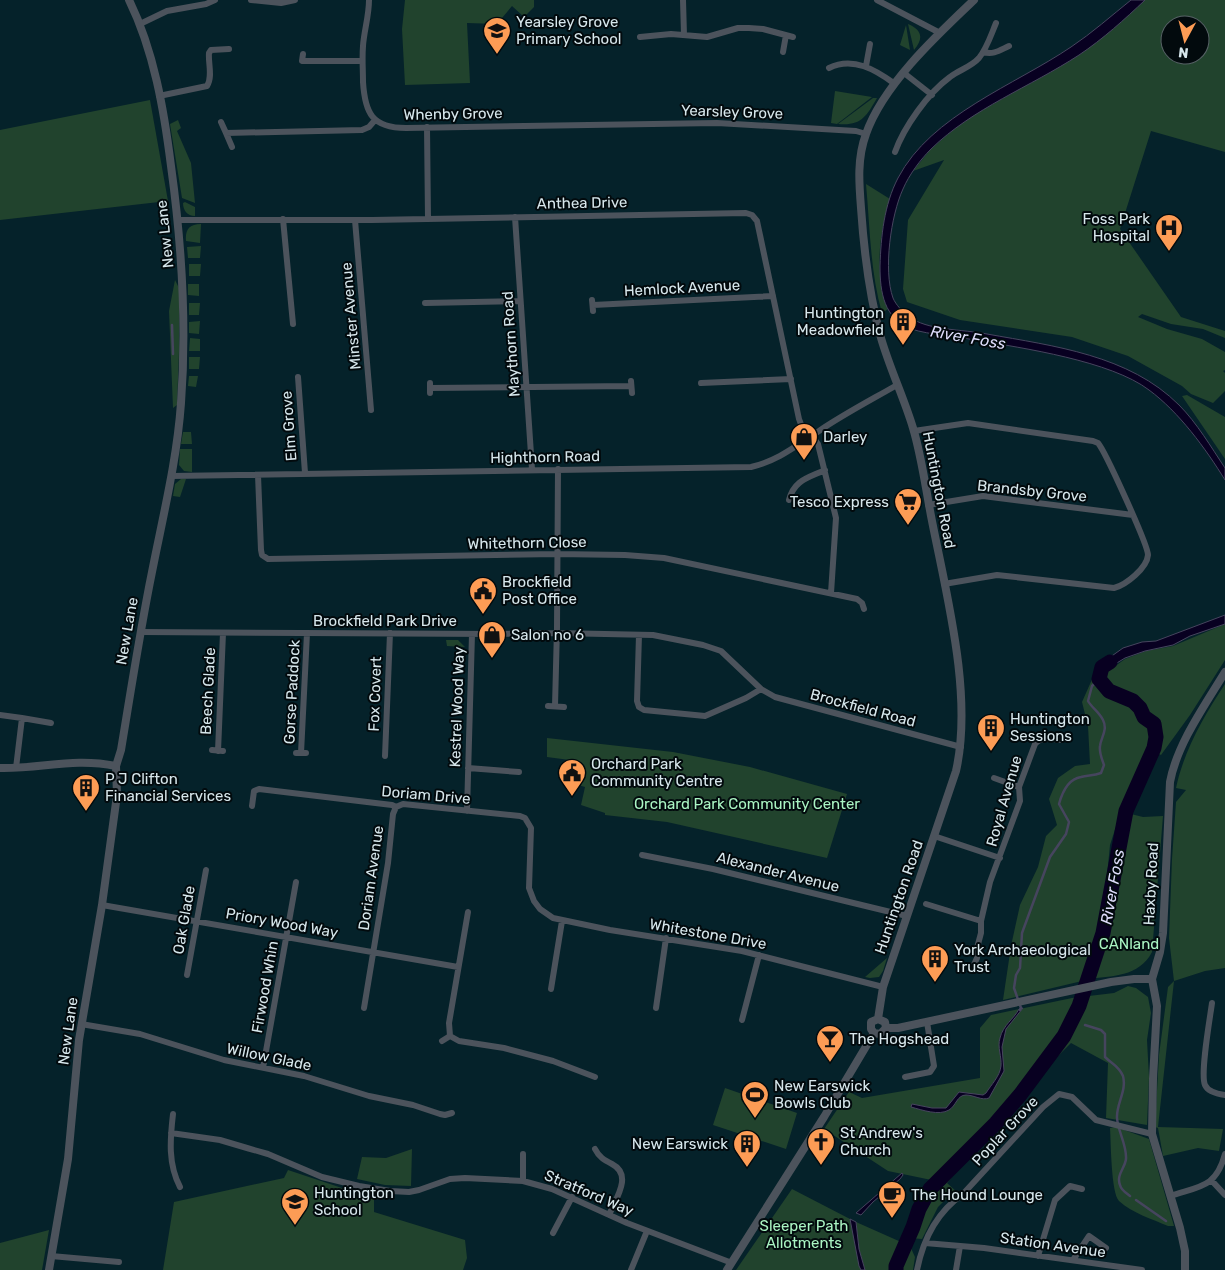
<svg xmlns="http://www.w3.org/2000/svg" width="1225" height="1270" font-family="Rubik,sans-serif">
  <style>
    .green { fill: #21432d; fill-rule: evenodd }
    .water { fill: #080021; stroke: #46455e }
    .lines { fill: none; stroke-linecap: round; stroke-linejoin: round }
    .stream { stroke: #46455e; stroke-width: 2.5 }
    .river { stroke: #080021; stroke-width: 15 }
    .minor { stroke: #4c535c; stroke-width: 6 }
    .tertiary { stroke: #4c535c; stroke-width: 8 }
    .labels { text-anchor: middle; stroke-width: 4; stroke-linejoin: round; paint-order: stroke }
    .poi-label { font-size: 15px; fill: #d7e7ec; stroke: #020a0d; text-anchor: start }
    .street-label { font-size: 15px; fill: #d7e7ec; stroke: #020a0d }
    .park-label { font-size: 15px; fill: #aaf5c3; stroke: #020a0d }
    .water-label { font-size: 16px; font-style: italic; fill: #dddcfa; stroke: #020a0d }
  </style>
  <rect width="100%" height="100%" fill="#05222a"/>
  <path class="green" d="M 405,0 L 534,0 L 534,7 L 524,17 L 512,6 L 497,24 L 467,23 L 470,83 L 405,85 L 402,29 Z
    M 1145,0 L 1225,0 L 1225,152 L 1151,131 L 1120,229 L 1181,317 L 1225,331 L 1225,338 L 1203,329 L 1171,324 L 1142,314 L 1138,317 L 1167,329 L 1202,339 L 1225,352 L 1225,370 L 1223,371 L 1225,373 L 1225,391 L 1213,403 L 1191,394 L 1182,386 L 1128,356 L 1072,337 L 960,320 L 907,302 L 903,289 L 908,220 L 944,160 L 913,171 L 930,150 L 963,121 L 1079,55 ZM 1170,25 L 1200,25 L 1200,55 L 1170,55 Z
    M 908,24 C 922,30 924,38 914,50 Z
    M 906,25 L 910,50 L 900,45 Z
    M 835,91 L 872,97 L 837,124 L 831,123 Z
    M 873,98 L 877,98 C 866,117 861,126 838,124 Z
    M 150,100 L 168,201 L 0,220 L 0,130 Z
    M 178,120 L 181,128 L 177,131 L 191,163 L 195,203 L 182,198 L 170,124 Z
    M 866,184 L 890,199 C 879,233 874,276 888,309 L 882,313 C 870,271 870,227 866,184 Z
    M 185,202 L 195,207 L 195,216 C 187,216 183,210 183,203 Z
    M 201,224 L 200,243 L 186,241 C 185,230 189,224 201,224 Z
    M 201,246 L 200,258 L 188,258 L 187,247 Z
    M 189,264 L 201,264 L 200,276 L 189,276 Z
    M 175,280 L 179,288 L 179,352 L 177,405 L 173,408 L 169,311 Z
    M 188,284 L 199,284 L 199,296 L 188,295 Z
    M 189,303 L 200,303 L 199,315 L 189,315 Z
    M 200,321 L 199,334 L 189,333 L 189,322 Z
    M 190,338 L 200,339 L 200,351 L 189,351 Z
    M 189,357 L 200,357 L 199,369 L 189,369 Z
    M 189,376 L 198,376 L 196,387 L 188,386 Z
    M 1187,395 L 1225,417 L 1225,459 L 1182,396 Z
    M 183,432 L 191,432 L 192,444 L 181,444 Z
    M 180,449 L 192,449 L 192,472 L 184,471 L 179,465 Z
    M 181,479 L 186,479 L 180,497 L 173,496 L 175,484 Z
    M 1225,624 L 1225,660 L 1190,715 L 1161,755 L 1157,753 L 1159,741 L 1158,726 L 1137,700 L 1123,691 L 1114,688 L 1103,675 L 1125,659 L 1146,651 L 1173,646 Z
    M 446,640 L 458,640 L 465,647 L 447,646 Z
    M 1094,675 L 1143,720 L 1151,724 L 1153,735 L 1152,745 L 1121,811 L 1110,845 L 1103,916 L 1097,939 L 1082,981 L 1003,1000 L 1011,946 L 1020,905 L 1038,867 L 1046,836 L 1057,825 L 1049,799 L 1058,778 L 1075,766 L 1090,764 L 1088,726 L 1082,702 Z
    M 1225,684 L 1225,968 L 1205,971 L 1174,981 L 1158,1127 L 1223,1129 L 1219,1151 L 1198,1148 L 1163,1156 L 1158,1128 L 1155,1127 L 1159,1055 L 1168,987 L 1174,981 L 1169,938 L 1172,859 L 1176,802 L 1186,790 L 1176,788 C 1184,750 1204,716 1225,684 Z
    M 547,738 L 673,752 L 750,767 L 847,794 L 827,858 L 667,822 L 605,815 L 605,813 L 581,805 L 585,787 L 575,784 L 577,761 L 547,757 Z
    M 1127,813 L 1143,817 L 1163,816 L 1152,952 C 1139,977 1112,976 1087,979 L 1096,970 L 1106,939 Z
    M 887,958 L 883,971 L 879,977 L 870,978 L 865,977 Z
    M 1128,986 L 1136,988 L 1148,997 L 1151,1013 L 1147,1040 L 1149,1077 L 1147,1125 L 1106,1118 L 1108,1063 L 1071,1043 L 1042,1072 L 947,1183 L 958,1193 L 945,1200 L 938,1207 L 922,1239 L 910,1238 C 917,1229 918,1221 922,1211 C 927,1201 938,1191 946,1183 L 888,1171 L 824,1129 L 849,1092 L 862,1098 L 980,1078 L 980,1028 L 991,1015 L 1072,998 L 1114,993 Z
    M 725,1088 L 797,1113 L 786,1149 L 713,1125 Z
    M 1116,1127 L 1149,1139 L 1174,1226 L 1168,1226 C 1152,1219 1132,1213 1119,1201 C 1111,1192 1111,1143 1110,1128 Z
    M 412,1149 L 411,1186 L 385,1185 L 357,1179 L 362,1157 L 386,1158 Z
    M 288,1170 L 342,1188 L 374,1193 L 374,1212 L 465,1240 L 467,1258 L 463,1270 L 163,1270 L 174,1202 L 284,1178 Z
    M 792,1189 L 850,1219 L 861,1270 L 736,1270 Z
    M 856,1222 L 901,1242 L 897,1251 L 893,1270 L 865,1270 L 859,1249 Z
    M 49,1230 L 42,1270 L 0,1270 L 0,1243 Z
    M 907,1244 L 910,1246 L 915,1257 L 913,1270 L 900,1270 Z"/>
  <path class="water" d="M 1131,0 L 1145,0 C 1125,19 1103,39 1079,55 C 1030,87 973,108 931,149 C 920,160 909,175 903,189 C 891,215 883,270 893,298 C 896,305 902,311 908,316 C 927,331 963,329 987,334 C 1054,346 1129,355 1179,405 C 1197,423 1211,447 1225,468 L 1225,480 C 1206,449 1179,412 1149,390 C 1111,361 1023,348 975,340 C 953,336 931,335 911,329 C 884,318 880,293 880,266 C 881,236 884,205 898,178 C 931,115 1015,85 1071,47 C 1092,33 1111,16 1131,0 Z
    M 1225,615 L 1225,624 L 1190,636 L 1173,645 L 1145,651 L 1125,658 L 1107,669 L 1101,677 L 1094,675 L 1102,663 L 1123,648 L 1142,642 L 1156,641 Z
    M 1023,1008 L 1006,1029 L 1002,1047 L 1004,1071 L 989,1098 C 982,1101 974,1095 966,1095 C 957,1095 956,1106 949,1110 C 939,1116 922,1110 911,1107 L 912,1104 L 932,1108 L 946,1108 L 959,1092 L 983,1095 L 986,1093 C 991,1085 1000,1076 1001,1066 C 1002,1057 997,1047 1000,1038 C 1003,1025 1014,1019 1019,1009 Z
    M 902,1173 L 903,1175 L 900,1179 L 873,1202 L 861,1215 L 856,1213 Z
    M 850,1219 L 856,1222 L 859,1249 L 865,1270 L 861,1270 L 859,1266 Z
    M 901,1242 L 907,1244 L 900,1270 L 893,1270 L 897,1251 Z"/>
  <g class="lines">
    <path class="stream" d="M 172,325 L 173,354
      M 1020,1010 L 1021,1008 L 1014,988 L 1016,975 L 1020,968 L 1022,933 L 1050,857 L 1066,834 L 1069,822 L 1059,804 C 1062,793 1068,779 1081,777 C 1088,775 1093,776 1101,773 L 1104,765 C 1102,759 1099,753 1100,746 C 1101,737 1108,730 1103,720 C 1099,712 1092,708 1088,701 L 1092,686 L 1099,679
      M 1085,1025 L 1101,1030 L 1105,1034 L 1105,1057 C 1112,1064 1119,1066 1123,1076 C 1127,1091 1116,1104 1117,1118 C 1118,1132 1127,1145 1126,1159 C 1125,1168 1116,1175 1120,1185 C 1121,1190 1126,1193 1130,1196
      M 1136,1200 L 1166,1221"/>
    <path class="river" d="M 896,1270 L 896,1266 L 913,1227 L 919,1209 L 930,1189 L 996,1123 L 1020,1095 L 1064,1036 L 1079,1006 L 1103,933 L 1126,811 L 1154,748 L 1156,737 L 1154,724 L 1144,717 L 1140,708 L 1133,701 L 1109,691 L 1099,679 L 1102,667 L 1110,662"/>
    <path class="minor" d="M 251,0 L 281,3 L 295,0
      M 369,0 C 369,16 364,31 363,46 C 362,58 363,70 363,82 C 365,113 372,128 406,128 L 717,123 L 856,131 L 866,134
      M 683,0 L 684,35
      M 877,0 L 940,33
      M 140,24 L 167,11 L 206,4 L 215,0
      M 640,37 L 671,34 L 707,37 L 738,28 L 749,28 L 763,29 L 793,37
      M 783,52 L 786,35
      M 983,52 C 994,55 1000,50 1009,46
      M 303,54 L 302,61 L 362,61
      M 866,66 L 870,44
      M 829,68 C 853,56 876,70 895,84
      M 904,73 L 932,95
      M 159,96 L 207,86 C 213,77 208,63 209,53 L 211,50 L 229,49
      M 221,122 L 226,133
      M 427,127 L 428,219
      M 232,147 L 226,133 L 362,130 L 369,127 L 375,120
      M 895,152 C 904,127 928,93 950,77 C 959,70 971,67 979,58 C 987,48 991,35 996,23
      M 515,217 L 532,469
      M 283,219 L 293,324
      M 178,220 L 372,220 L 746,213 L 752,215 L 757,221 L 799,419 L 807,440
      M 355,220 L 371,410
      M 592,300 L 593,311
      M 425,303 L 520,301
      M 593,305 L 773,296
      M 298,377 L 305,473
      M 631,381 L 632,393
      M 430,383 L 430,393
      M 701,383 L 791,379
      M 430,388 L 631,386
      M 914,431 L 968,423 L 1093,441 L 1098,443 C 1105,451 1148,545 1148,555 C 1147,568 1126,585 1114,588 L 997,575 L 944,584
      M 812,436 L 818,444 L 836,518 L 831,593
      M 258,475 L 261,550 L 262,555 L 268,559 L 557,554 L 625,555 L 664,558 L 857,599 L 862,603 L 864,609
      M 171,476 L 751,467 C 778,461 797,445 819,431 C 844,414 871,400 897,385
      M 789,500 C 794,480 808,478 825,470
      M 928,505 L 983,496 L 1133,515
      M 141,632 L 494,634 L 557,633 L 653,635 L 703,645 L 721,651 L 761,689 L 775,697 L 961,747
      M 639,635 L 637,701 L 639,707 L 644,710 L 705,716 L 746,698 L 761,689
      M 548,706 L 564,707
      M 555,706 L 557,628 L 558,469
      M 0,715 L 22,718
      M 212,750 L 223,751
      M 218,751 L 223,633
      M 296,753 L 306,753
      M 301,753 L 307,633
      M 385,756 L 390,633
      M 16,768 L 22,718 L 51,723
      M 468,768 L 519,772
      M 994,778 L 1019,787
      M 252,806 L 254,791 L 259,789 L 392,805 L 396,807 L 403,804 L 520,816 L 525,818 L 531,828 L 529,888 L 534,901 L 540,909 L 553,918 L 610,930 L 742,951 L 883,987
      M 467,811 L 472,634
      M 934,836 L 1000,858
      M 642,855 L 713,869 L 907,916
      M 926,904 L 981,921
      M 102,905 L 458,967
      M 468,912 L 449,1023 L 450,1036 L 459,1041 L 504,1048 L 553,1061 L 595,1077
      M 973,967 L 977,958 L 977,948 L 981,933 L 981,921 L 990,882 L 1020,801 L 1019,787 L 1035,744 C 1042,736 1051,739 1061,740
      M 187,975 L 206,870
      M 551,989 L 562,921
      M 1212,1003 C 1210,1018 1200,1074 1205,1085 C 1208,1092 1218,1094 1225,1095
      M 364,1008 L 388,863 L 393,814 L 396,807
      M 656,1008 L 666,938
      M 742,1020 L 759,955
      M 81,1024 L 140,1034 L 224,1060 L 304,1076 L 369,1096 L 413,1105 L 440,1114 L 445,1115 L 452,1113
      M 442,1041 L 450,1036
      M 263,1068 L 296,882
      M 905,1077 L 930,1072 L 934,1066 L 927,1022
      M 173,1114 C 170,1140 168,1164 180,1187
      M 171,1133 L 220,1140 L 247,1148 L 268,1154 L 322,1177 L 359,1186 L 390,1191 L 409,1192 L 419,1190 L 450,1179 L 465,1178 L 523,1181 L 552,1189 L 627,1223 L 732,1263
      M 595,1149 C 599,1157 604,1160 612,1164 C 633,1175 616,1198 609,1215
      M 523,1154 L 523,1181
      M 1212,1181 L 1225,1195
      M 1170,1196 C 1200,1186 1216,1188 1225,1154
      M 553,1233 L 572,1197
      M 925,1243 L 984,1248 L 1142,1270
      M 51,1256 L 119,1262
      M 1038,1256 L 1055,1200 L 1070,1186 L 1082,1189
      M 1073,1260 L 1089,1236 L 1106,1248
      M 631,1270 L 647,1231
      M 917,1270 C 923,1240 937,1212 963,1194 L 1043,1107 L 1059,1094 L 1072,1097 L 1096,1120 L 1152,1134
      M 956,1270 L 960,1246"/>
    <path class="tertiary" d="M 0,768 C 42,769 73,757 116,766
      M 878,1019 L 883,987 L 956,771 C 973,696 947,597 932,521 C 926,491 922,458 913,428 C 904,398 890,369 881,338 C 869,295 864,252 861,208 C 859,183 857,158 866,134 C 883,85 937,35 974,0
      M 886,1028 L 898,1028 L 1111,982 L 1134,979 L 1152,979
      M 874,1033 L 880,1034 L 886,1028 L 885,1022 L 878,1019
      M 874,1033 L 871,1029 L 871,1022 L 878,1019
      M 49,1270 L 68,1159 L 79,1040 L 102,905 L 117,795 L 116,766 L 121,750 C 131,690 140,631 152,572 C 163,516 177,460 181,403 C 187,322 182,246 171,166 C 164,110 154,51 129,0
      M 727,1270 L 824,1117 L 874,1033
      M 1185,1270 L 1185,1251 L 1180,1228 L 1152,1134 L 1153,1079 L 1157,1006 L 1152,979 L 1160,952 L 1163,933 L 1170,782 C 1177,744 1205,705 1225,672"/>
  </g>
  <defs>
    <symbol id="school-pin" viewBox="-11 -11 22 30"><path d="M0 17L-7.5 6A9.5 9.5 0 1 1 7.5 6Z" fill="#fd9c55" stroke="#020a0d"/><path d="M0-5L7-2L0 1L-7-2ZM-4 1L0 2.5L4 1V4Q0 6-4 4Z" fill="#111"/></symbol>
    <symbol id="hospital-pin" viewBox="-11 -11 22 30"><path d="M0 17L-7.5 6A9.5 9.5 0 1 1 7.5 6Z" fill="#fd9c55" stroke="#020a0d"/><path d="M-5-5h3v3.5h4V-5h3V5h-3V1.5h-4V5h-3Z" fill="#111"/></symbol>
    <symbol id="building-pin" viewBox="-11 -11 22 30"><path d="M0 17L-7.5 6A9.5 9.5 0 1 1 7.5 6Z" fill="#fd9c55" stroke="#020a0d"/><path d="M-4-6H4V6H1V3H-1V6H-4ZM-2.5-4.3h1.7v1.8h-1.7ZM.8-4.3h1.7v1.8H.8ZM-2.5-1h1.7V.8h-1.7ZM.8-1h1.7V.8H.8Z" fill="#111"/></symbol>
    <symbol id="shop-pin" viewBox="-11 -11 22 30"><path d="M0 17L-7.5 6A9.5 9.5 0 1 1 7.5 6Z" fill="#fd9c55" stroke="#020a0d"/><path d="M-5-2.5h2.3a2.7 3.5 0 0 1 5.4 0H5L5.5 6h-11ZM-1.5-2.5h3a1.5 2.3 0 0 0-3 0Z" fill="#111"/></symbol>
    <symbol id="supermarket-pin" viewBox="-11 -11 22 30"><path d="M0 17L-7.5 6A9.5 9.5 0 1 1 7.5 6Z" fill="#fd9c55" stroke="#020a0d"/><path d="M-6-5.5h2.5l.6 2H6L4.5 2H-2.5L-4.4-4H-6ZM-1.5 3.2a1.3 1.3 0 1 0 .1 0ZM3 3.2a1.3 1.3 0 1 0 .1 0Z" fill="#111"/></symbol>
    <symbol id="civic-pin" viewBox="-11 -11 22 30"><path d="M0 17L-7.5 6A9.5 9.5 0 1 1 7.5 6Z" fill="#fd9c55" stroke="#020a0d"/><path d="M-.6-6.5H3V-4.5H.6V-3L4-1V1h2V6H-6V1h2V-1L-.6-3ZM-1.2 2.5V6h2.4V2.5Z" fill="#111"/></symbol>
    <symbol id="bar-pin" viewBox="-11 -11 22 30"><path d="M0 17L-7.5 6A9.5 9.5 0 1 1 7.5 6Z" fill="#fd9c55" stroke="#020a0d"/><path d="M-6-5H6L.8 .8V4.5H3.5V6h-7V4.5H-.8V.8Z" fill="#111"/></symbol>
    <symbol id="stadium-pin" viewBox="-11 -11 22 30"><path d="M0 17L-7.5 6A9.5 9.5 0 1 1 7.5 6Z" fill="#fd9c55" stroke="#020a0d"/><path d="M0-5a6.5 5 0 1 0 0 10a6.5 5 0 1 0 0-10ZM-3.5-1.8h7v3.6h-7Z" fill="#111"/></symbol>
    <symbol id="church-pin" viewBox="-11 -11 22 30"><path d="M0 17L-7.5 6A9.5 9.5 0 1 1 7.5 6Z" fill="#fd9c55" stroke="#020a0d"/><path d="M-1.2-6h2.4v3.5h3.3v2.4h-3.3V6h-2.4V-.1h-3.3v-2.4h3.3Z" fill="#111"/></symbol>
    <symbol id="cafe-pin" viewBox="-11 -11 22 30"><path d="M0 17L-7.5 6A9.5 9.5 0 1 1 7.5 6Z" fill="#fd9c55" stroke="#020a0d"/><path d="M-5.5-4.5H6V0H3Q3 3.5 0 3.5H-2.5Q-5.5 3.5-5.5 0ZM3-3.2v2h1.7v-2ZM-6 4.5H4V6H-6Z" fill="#111"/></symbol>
  </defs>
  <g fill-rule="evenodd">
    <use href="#school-pin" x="481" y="15" width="32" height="43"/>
    <use href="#hospital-pin" x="1153" y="212" width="32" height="43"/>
    <use href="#building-pin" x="887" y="306" width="32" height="43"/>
    <use href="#shop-pin" x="788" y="421" width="32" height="43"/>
    <use href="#supermarket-pin" x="892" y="486" width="32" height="43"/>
    <use href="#civic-pin" x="467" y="575" width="32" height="43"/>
    <use href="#shop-pin" x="476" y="619" width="32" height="43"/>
    <use href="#building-pin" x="975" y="712" width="32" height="43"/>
    <use href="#civic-pin" x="556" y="757" width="32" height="43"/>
    <use href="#building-pin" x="70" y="772" width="32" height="43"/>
    <use href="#building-pin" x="919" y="943" width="32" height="43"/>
    <use href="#bar-pin" x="814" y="1023" width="32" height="43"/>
    <use href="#stadium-pin" x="739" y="1079" width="32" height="43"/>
    <use href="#church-pin" x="805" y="1126" width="32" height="43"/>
    <use href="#building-pin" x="731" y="1128" width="32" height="43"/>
    <use href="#cafe-pin" x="876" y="1179" width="32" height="43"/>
    <use href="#school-pin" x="279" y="1186" width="32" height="43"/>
  </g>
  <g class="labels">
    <g class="poi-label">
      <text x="516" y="27">Yearsley Grove<tspan x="516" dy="17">Primary School</tspan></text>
      <text x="1150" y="224" text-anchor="end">Foss Park<tspan x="1150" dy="17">Hospital</tspan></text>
      <text x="884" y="318" text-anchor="end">Huntington<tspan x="884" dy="17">Meadowfield</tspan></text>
      <text x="823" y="442">Darley</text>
      <text x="889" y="507" text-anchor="end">Tesco Express</text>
      <text x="502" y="587">Brockfield<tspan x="502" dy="17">Post Office</tspan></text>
      <text x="511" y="640">Salon no 6</text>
      <text x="1010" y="724">Huntington<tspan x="1010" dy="17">Sessions</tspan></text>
      <text x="591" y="769">Orchard Park<tspan x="591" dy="17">Community Centre</tspan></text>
      <text x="105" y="784">P J Clifton<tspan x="105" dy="17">Financial Services</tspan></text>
      <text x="954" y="955">York Archaeological<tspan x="954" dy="17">Trust</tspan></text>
      <text x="849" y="1044">The Hogshead</text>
      <text x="774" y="1091">New Earswick<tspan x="774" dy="17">Bowls Club</tspan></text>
      <text x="840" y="1138">St Andrew's<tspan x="840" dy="17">Church</tspan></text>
      <text x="728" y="1149" text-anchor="end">New Earswick</text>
      <text x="314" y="1198">Huntington<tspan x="314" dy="17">School</tspan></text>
      <text x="911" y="1200">The Hound Lounge</text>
    </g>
    <g class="street-label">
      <text transform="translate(732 112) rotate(2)" y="5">Yearsley Grove</text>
      <text transform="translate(453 114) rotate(-1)" y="5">Whenby Grove</text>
      <text transform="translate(582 203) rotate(-1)" y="5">Anthea Drive</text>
      <text transform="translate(165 234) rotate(-96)" y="5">New Lane</text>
      <text transform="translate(682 288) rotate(-3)" y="5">Hemlock Avenue</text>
      <text transform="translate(351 316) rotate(-95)" y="5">Minster Avenue</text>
      <text transform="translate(511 344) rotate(-94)" y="5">Maythorn Road</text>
      <text transform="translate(289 426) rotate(-94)" y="5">Elm Grove</text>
      <text transform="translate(545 457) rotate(-1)" y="5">Highthorn Road</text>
      <text transform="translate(939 490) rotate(79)" y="5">Huntington Road</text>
      <text transform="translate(1032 491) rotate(6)" y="5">Brandsby Grove</text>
      <text transform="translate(527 543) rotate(-1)" y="5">Whitethorn Close</text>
      <text x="385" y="626">Brockfield Park Drive</text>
      <text transform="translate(127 631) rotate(-80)" y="5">New Lane</text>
      <text transform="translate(208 691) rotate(-87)" y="5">Beech Glade</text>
      <text transform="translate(292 692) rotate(-87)" y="5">Gorse Paddock</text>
      <text transform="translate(375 694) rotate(-88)" y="5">Fox Covert</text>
      <text transform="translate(457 707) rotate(-88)" y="5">Kestrel Wood Way</text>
      <text transform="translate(863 708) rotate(15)" y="5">Brockfield Road</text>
      <text transform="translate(426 795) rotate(5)" y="5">Doriam Drive</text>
      <text transform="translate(1004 801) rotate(-74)" y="5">Royal Avenue</text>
      <text transform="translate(778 872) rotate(14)" y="5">Alexander Avenue</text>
      <text transform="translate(371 878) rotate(-82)" y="5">Doriam Avenue</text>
      <text transform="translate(1151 884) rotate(-87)" y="5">Haxby Road</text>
      <text transform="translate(899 897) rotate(-71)" y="5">Huntington Road</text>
      <text transform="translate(184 920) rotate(-80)" y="5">Oak Glade</text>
      <text transform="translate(282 923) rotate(10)" y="5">Priory Wood Way</text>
      <text transform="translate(708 934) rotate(10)" y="5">Whitestone Drive</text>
      <text transform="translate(265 987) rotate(-80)" y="5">Firwood Whin</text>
      <text transform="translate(68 1031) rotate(-82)" y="5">New Lane</text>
      <text transform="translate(269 1057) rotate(12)" y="5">Willow Glade</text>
      <text transform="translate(1005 1131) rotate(-47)" y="5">Poplar Grove</text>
      <text transform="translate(589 1193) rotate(23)" y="5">Stratford Way</text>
      <text transform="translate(1053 1245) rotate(8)" y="5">Station Avenue</text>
    </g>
    <g class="park-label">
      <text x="747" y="809">Orchard Park Community Center</text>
      <text x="1129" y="949">CANland</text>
      <text x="804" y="1231">Sleeper Path<tspan x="804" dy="17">Allotments</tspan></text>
    </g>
    <g class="water-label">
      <text transform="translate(968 337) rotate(10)" y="6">River Foss</text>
      <text transform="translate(1112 887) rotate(-80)" y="6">River Foss</text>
    </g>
  </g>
  <g transform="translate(1185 40) rotate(187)"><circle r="24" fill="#020a0d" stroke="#576266"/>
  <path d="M0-4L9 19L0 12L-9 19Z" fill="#fd9c55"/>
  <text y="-8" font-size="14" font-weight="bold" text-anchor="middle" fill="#d7e7ec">N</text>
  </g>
</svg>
